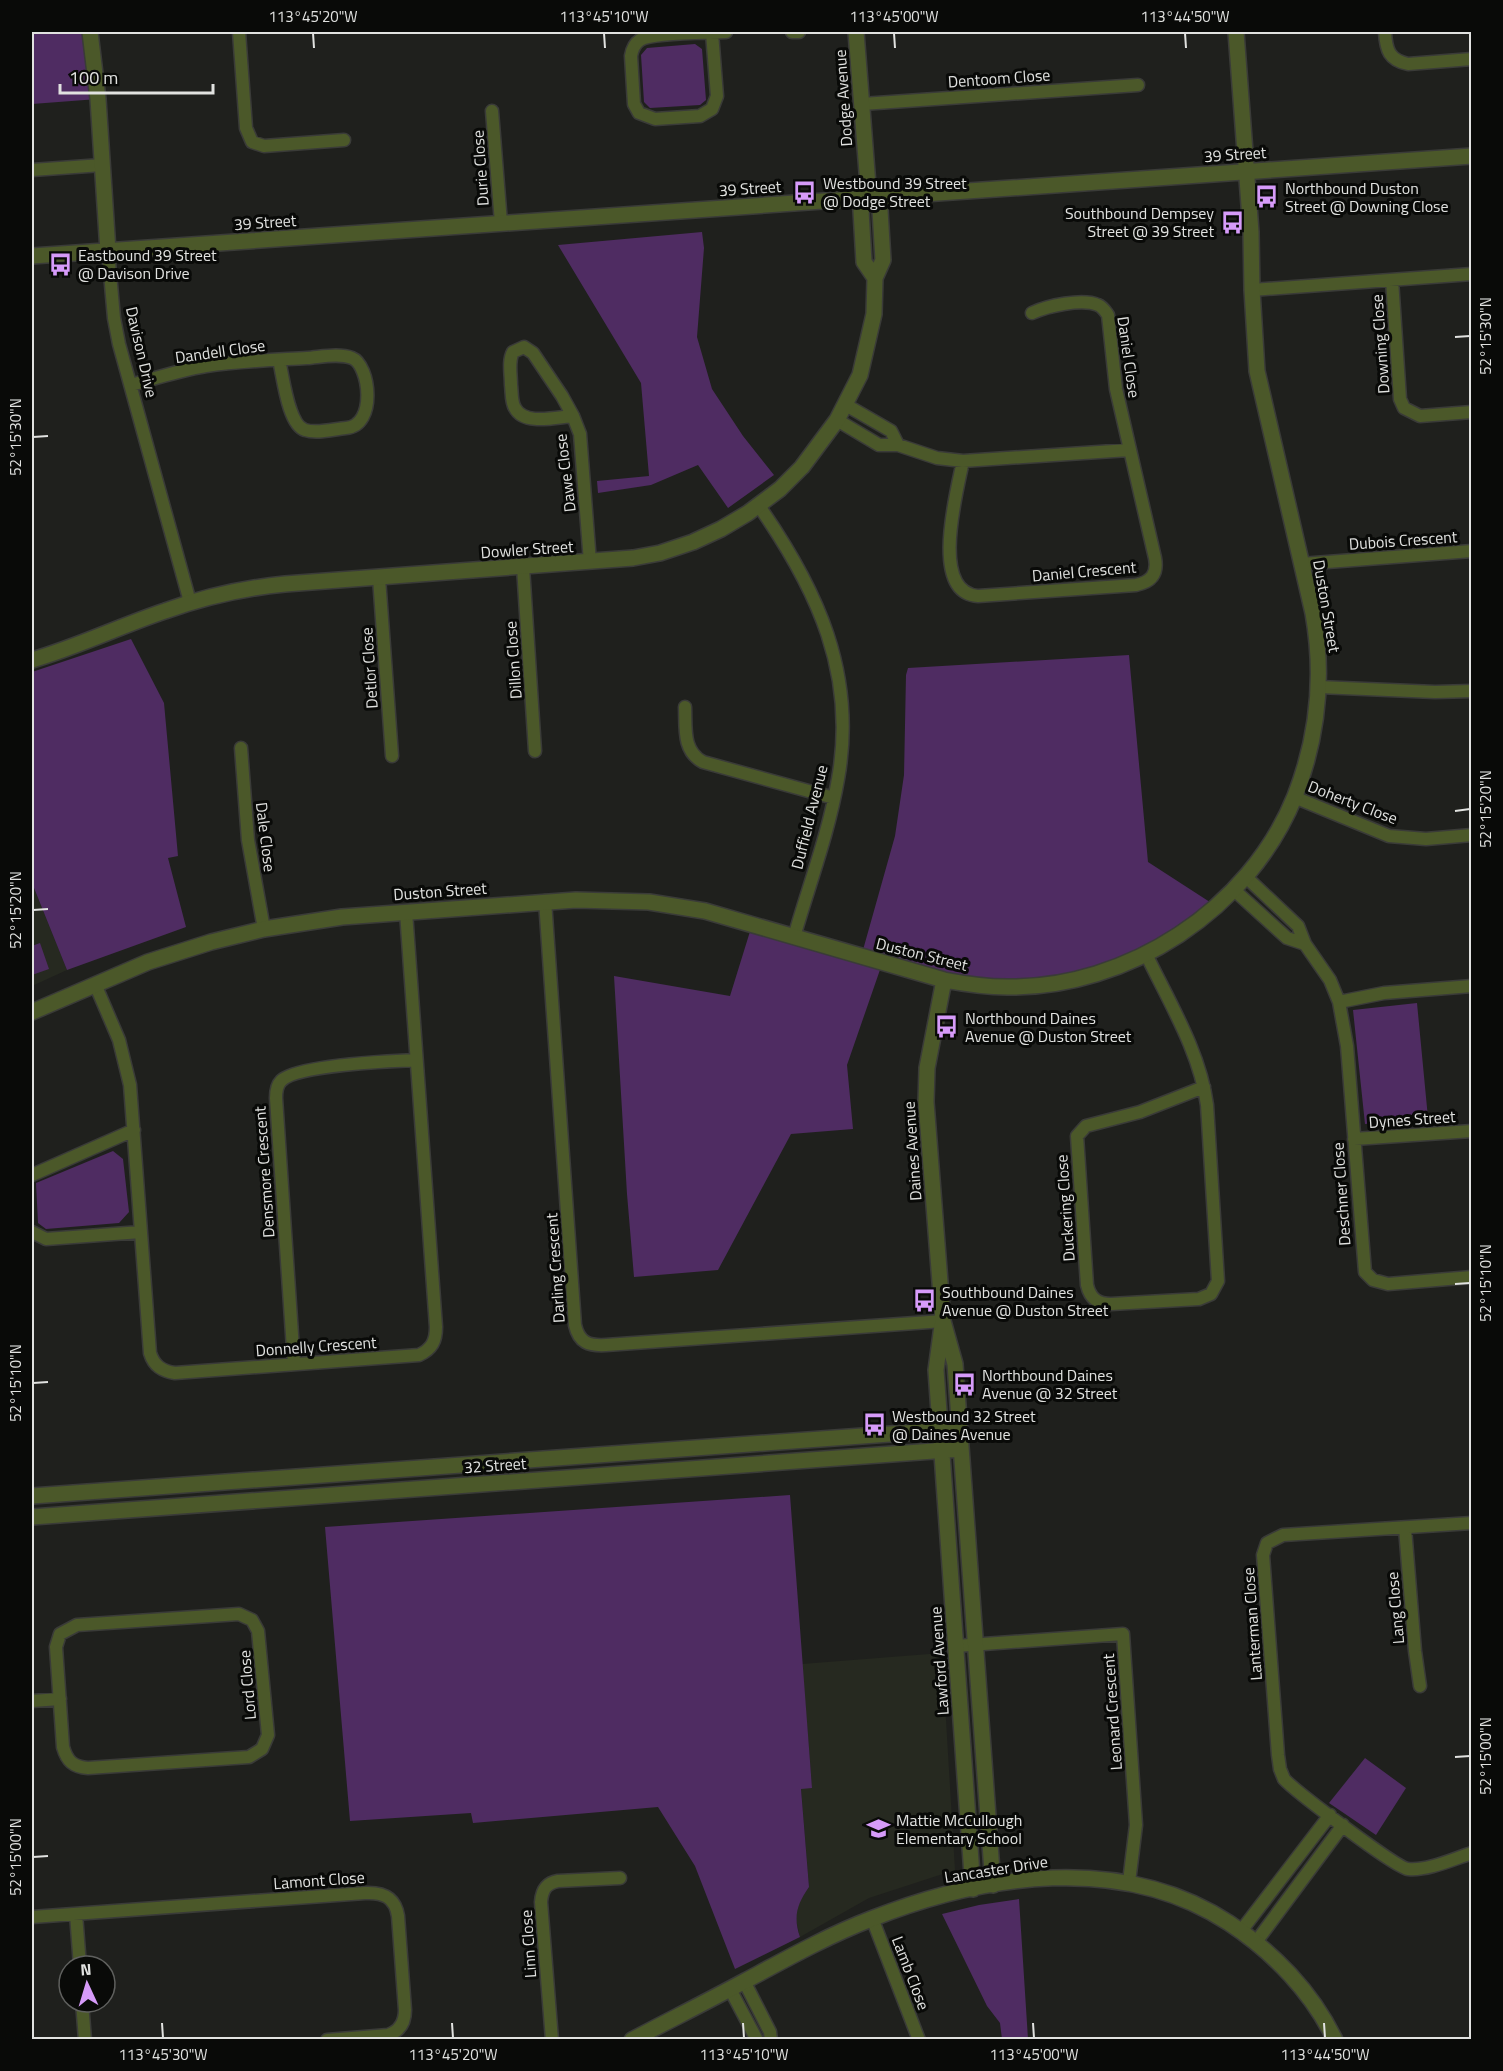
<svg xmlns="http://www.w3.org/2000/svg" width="1503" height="2071" font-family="'Titillium Web',sans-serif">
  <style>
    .built { fill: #262920 }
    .park { fill: #4f2c62 }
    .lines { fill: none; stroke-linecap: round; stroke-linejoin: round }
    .minor-casing { stroke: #3a3b38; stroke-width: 15 }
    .tertiary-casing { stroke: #3a3b38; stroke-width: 18 }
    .minor { stroke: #4b5829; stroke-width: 12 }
    .tertiary { stroke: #4b5829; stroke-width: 15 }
    .ticks { fill: none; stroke: #e1e2e0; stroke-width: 2 }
    .labels { text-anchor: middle; stroke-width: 6; stroke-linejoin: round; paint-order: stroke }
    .street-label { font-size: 16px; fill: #e1e2e0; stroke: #090a08 }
    .poi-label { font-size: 16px; fill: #e1e2e0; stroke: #090a08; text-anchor: start }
    .neatline { fill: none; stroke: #e1e2e0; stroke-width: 2 }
    .ticks-label { font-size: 15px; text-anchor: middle; fill: #e1e2e0 }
  </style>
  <rect width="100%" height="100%" fill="#1f201d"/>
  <path class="built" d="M 32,883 L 67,970 L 32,986 Z
    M 942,1653 L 955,1870 L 869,1898 L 800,1937 L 795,1916 L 800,1900 L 809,1887 L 801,1788 L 812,1787 L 802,1664 Z"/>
  <path class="park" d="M 32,32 L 90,32 L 98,99 L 32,104 Z
    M 695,44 L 702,49 L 706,100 L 700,105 L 650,108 L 644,102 L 641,55 L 647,48 Z
    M 702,232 L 704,248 L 697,337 L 712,389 L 743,436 L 774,475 L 728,508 L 698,465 L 651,485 L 598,493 L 597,481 L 649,476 L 641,383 L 558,245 Z
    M 131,639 L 164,703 L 178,856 L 168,858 L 186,927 L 67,970 L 32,883 L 32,672 Z
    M 1129,655 L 1148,862 L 1216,906 L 1125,963 L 1009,987 L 882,964 L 847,1065 L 853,1129 L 791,1134 L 718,1270 L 634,1277 L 627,1194 L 614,976 L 730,996 L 752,925 L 861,957 L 895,836 L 904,775 L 906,675 L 908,668 Z
    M 40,943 L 49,969 L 32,975 L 32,946 Z
    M 1417,1003 L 1428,1118 L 1365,1124 L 1353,1010 Z
    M 113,1151 L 123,1159 L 129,1212 L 119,1223 L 46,1229 L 38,1223 L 36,1183 Z
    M 790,1495 L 812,1788 L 801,1789 L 809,1887 C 797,1904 793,1917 800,1937 L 735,1969 L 695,1866 L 658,1807 L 473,1823 L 471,1813 L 350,1821 L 325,1527 Z
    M 1365,1758 L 1406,1788 L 1376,1835 L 1329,1803 Z
    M 1019,1899 L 1028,2039 L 1002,2039 L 1000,2023 L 987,2006 L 942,1914 L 979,1905 Z"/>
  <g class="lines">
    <defs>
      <path id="minor" d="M 239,32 L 246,128 L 252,142 L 264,146 L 344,140
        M 792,32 L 799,32
        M 1385,32 C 1386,50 1389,60 1408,64 L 1472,59
        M 712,33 L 717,96 L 712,109 L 700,116 L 655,119 L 639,113 L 634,104 L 631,56 C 632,50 634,44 640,40 C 652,32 709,33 726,32
        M 862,104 L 1138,85
        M 492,111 L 501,223
        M 32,170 L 102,165
        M 108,251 L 114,318 L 119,344 L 190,602
        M 1392,280 L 1400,399 L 1404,408 L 1420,416 L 1472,412
        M 1252,290 L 1472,274
        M 131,385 C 156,378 181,370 206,366 C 240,361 273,360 307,358 C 321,357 339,353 352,358 C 370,365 377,426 346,428 C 334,429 317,434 305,430 C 288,425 283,376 279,360
        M 846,405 L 891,431 L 898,445
        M 573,416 C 557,417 524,426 515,408 C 511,402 512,392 511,385 C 511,374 508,361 513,352 L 524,347 L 533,353 L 562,396 L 573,416 L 580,434 L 590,562
        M 837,420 L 879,445 L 898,445 L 937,458 L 963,461 L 1129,450
        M 963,461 C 957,491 929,593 978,596 L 1136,585 C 1151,582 1158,574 1155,558 L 1116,389 L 1108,315 C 1105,311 1103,307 1098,305 C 1082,298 1047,306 1032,313
        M 759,506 C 817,589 857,674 838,779 C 829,832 809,885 794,937
        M 1301,564 L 1472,551
        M 523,567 L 535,751
        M 379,578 L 392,756
        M 1319,687 L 1435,692 L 1472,691
        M 685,707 C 686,727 682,751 703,762 L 834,798
        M 241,748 L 248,840 L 264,929
        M 1294,797 L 1389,836 L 1426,839 L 1472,835
        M 1245,876 L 1298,926 L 1305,944 L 1330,980 L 1339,1002 L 1347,1046 L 1365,1272 L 1373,1280 L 1388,1284 L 1472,1277
        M 1233,889 L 1287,938 L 1305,944
        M 545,901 L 575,1325 C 579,1343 589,1346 606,1345 L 943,1321
        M 1146,954 C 1169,1002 1200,1052 1207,1105 L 1218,1281 L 1211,1294 L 1199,1299 L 1111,1304 C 1097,1304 1090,1298 1087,1285 L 1077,1136 L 1086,1126 L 1140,1112 L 1204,1087
        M 95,984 L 119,1040 L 130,1085 L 150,1353 C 154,1366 162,1371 175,1373 L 419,1355 C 432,1349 436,1341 436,1327 L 406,912
        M 1339,1002 L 1384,993 L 1472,986
        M 1354,1139 L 1472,1131
        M 32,1175 L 134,1130
        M 32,1232 L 46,1239 L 141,1232
        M 294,1364 L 276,1098 C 276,1092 277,1085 281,1081 C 296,1065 392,1061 416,1060
        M 1472,1523 L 1283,1535 L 1267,1543 L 1263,1555 L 1278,1755 L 1280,1769 L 1284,1779 C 1295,1791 1396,1868 1408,1869 C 1428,1871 1453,1859 1472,1853
        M 1405,1528 L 1415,1651 L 1420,1686
        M 239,1614 L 252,1620 L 258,1631 L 268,1735 L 262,1749 L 249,1757 L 88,1768 C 73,1767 67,1761 63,1747 L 56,1647 L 60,1634 L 77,1625 Z
        M 956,1646 L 1123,1634 L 1136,1825 L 1129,1882
        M 32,1701 L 60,1699
        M 76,1914 L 80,1966
        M 32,1917 L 365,1893 C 383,1892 395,1897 398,1916 L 405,2010 C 405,2022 400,2031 388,2035 L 327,2040
        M 872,1918 L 919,2040
        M 1241,1931 L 1330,1815
        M 1256,1942 L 1343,1825
        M 744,1981 L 770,2032 L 771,2040
        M 730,1989 L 757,2040
        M 82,2002 L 85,2040
        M 552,2040 L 541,1902 C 542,1890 546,1883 558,1881 L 620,1878"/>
      <path id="tertiary" d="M 90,32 L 98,99 L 108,251
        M 856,32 L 869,198
        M 869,198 L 861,211 L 864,262 L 875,278
        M 32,256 L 1472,156
        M 32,660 C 77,647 120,626 165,611 C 204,597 244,588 285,584 L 633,558 L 660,553 L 693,542 L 721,529 L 748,513 L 780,489 L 802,467 L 837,420 L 860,375 L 874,314 L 875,278 L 883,260 L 880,210 L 869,198
        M 944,980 L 927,1068 L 926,1102 L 943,1321 L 955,1364 L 993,1885
        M 32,1012 L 148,962 L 211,942 L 264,929 L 342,917 L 576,900 L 649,902 L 705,911 L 944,980 C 965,984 986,987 1007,987 C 1127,989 1250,909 1295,796 C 1318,737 1324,675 1313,613 L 1257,371 L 1252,290 L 1251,232 L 1236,32
        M 942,1326 L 936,1370 L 973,1889
        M 32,1496 L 959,1429
        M 32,1517 L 961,1449
        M 632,2040 C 670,2020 708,2001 745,1981 C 786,1959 827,1936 871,1919 C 984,1874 1123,1853 1229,1923 C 1273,1952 1312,1992 1335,2040"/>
    </defs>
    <use href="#minor" class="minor-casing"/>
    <use href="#tertiary" class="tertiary-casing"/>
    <use href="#minor" class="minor"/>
    <use href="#tertiary" class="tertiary"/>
  </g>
  <path class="ticks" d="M 313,33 L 314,48M 604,33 L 605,48M 894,33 L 895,48M 1185,33 L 1186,48M 1455,337 L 1470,336M 33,437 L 48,436M 1455,811 L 1470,809M 33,910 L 48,909M 1455,1284 L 1470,1283M 33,1383 L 48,1382M 1455,1757 L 1470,1756M 33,1857 L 48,1856M 162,2023 L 163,2038M 452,2023 L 453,2038M 743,2023 L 744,2038M 1033,2023 L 1034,2038M 1324,2023 L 1325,2038"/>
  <defs>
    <symbol id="bus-bare" viewBox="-9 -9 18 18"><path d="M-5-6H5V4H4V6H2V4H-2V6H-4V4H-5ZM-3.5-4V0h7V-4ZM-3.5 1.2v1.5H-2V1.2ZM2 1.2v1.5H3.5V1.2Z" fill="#d69bf9" stroke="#090a08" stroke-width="2.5" paint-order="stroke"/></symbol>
    <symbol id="school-bare" viewBox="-9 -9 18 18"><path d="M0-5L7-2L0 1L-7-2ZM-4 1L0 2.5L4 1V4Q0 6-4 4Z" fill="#d69bf9" stroke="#090a08" stroke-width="2.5" paint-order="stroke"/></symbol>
  </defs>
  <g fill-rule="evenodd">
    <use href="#bus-bare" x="788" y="176" width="33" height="33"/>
    <use href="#bus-bare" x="1250" y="180" width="33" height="33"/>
    <use href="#bus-bare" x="1216" y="206" width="33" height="33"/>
    <use href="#bus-bare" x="44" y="248" width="33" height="33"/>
    <use href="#bus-bare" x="930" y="1010" width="33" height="33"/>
    <use href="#bus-bare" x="908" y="1284" width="33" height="33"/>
    <use href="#bus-bare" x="948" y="1368" width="33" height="33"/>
    <use href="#bus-bare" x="858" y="1408" width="33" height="33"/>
    <use href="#school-bare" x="862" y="1812" width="33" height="33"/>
  </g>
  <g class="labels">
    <g class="street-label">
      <text transform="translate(999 78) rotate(-4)" y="6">Dentoom Close</text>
      <text transform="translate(843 98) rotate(-94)" y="6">Dodge Avenue</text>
      <text transform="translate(1235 154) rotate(-4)" y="6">39 Street</text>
      <text transform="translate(480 168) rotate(-94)" y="6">Durie Close</text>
      <text transform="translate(750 188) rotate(-4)" y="6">39 Street</text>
      <text transform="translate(265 222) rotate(-4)" y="6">39 Street</text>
      <text transform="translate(1380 344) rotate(-94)" y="6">Downing Close</text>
      <text transform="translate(220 351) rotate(-8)" y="6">Dandell Close</text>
      <text transform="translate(142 352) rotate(77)" y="6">Davison Drive</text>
      <text transform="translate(1129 357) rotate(82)" y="6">Daniel Close</text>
      <text transform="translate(565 473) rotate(-97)" y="6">Dawe Close</text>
      <text transform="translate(1403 540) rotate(-4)" y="6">Dubois Crescent</text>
      <text transform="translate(527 549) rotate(-4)" y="6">Dowler Street</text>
      <text transform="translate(1084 571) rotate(-5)" y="6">Daniel Crescent</text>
      <text transform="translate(1327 606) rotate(80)" y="6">Duston Street</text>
      <text transform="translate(513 660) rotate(-94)" y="6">Dillon Close</text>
      <text transform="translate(369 668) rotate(-94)" y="6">Detlor Close</text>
      <text transform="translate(1353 802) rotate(21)" y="6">Doherty Close</text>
      <text transform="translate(809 817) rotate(-76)" y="6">Duffield Avenue</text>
      <text transform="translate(266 837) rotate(83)" y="6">Dale Close</text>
      <text transform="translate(440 891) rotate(-4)" y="6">Duston Street</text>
      <text transform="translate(922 954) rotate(14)" y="6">Duston Street</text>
      <text transform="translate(1412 1119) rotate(-4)" y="6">Dynes Street</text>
      <text transform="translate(912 1151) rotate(-94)" y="6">Daines Avenue</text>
      <text transform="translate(264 1172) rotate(-94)" y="6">Densmore Crescent</text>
      <text transform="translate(1341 1194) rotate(-94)" y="6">Deschner Close</text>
      <text transform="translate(1065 1208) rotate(-94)" y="6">Duckering Close</text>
      <text transform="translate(555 1268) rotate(-94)" y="6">Darling Crescent</text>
      <text transform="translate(316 1346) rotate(-4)" y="6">Donnelly Crescent</text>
      <text transform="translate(495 1465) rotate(-4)" y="6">32 Street</text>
      <text transform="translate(1395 1608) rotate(-95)" y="6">Lang Close</text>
      <text transform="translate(1252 1624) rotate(-94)" y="6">Lanterman Close</text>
      <text transform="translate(939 1661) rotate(-94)" y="6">Lawford Avenue</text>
      <text transform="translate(247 1685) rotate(-95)" y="6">Lord Close</text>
      <text transform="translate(1112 1712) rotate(-94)" y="6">Leonard Crescent</text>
      <text transform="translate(996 1869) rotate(-9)" y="6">Lancaster Drive</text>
      <text transform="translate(319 1880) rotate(-4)" y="6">Lamont Close</text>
      <text transform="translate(528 1944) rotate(-94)" y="6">Linn Close</text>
      <text transform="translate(911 1973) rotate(69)" y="6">Lamb Close</text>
    </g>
    <g class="poi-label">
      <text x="823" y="189">Westbound 39 Street<tspan x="823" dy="18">@ Dodge Street</tspan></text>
      <text x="1285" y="194">Northbound Duston<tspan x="1285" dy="18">Street @ Downing Close</tspan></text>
      <text x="1214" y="219" text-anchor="end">Southbound Dempsey<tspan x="1214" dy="18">Street @ 39 Street</tspan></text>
      <text x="78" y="261">Eastbound 39 Street<tspan x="78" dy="18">@ Davison Drive</tspan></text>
      <text x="965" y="1024">Northbound Daines<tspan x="965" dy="18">Avenue @ Duston Street</tspan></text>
      <text x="942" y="1298">Southbound Daines<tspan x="942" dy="18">Avenue @ Duston Street</tspan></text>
      <text x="982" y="1381">Northbound Daines<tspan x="982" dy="18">Avenue @ 32 Street</tspan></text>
      <text x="892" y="1422">Westbound 32 Street<tspan x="892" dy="18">@ Daines Avenue</tspan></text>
      <text x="896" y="1826">Mattie McCullough<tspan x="896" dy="18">Elementary School</tspan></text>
    </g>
  </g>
  <rect width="1503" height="2071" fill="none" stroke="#090a08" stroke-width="66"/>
  <g transform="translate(87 1984) rotate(356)"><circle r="28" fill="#090a08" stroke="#5f605e" stroke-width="1.5"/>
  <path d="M0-4.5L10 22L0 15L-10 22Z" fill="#d69bf9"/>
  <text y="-9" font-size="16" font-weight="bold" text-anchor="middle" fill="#e1e2e0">N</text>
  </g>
  <path d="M60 84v9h153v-9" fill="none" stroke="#e1e2e0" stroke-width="3"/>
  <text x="69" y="84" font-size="18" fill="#e1e2e0" stroke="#090a08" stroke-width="4.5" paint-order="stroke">100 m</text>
  <rect x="33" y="33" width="1437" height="2005" class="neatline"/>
  <g class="ticks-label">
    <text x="313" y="22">113°45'20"W</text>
    <text x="604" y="22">113°45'10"W</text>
    <text x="894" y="22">113°45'00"W</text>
    <text x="1185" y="22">113°44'50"W</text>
    <text transform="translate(1486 336) rotate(-90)" y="5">52°15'30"N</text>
    <text transform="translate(16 437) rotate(-90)" y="5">52°15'30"N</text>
    <text transform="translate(1486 809) rotate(-90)" y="5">52°15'20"N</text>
    <text transform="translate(16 910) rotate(-90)" y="5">52°15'20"N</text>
    <text transform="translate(1486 1283) rotate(-90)" y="5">52°15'10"N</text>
    <text transform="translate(16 1383) rotate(-90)" y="5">52°15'10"N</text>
    <text transform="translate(1486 1756) rotate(-90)" y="5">52°15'00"N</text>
    <text transform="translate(16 1857) rotate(-90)" y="5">52°15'00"N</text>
    <text x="163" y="2060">113°45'30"W</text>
    <text x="453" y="2060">113°45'20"W</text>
    <text x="744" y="2060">113°45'10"W</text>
    <text x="1034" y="2060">113°45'00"W</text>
    <text x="1325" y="2060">113°44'50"W</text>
  </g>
</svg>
